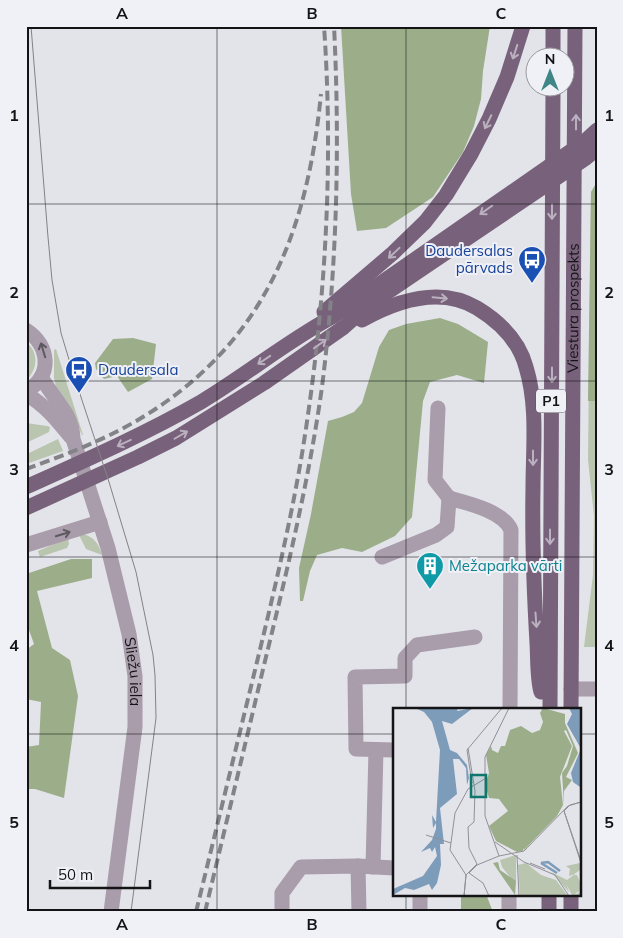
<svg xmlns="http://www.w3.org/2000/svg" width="623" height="938" font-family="Mulish,sans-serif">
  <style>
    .green { fill: #b9c5ae }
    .forest { fill: #9bae89 }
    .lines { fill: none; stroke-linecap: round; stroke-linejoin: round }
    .minor { stroke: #a99cab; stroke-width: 15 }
    .major { stroke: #78617a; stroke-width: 15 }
    .tram { stroke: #828287; stroke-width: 1 }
    .rail { stroke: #828287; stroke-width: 4; stroke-dasharray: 10 5; stroke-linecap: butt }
    .oneway { stroke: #bab0bf }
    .oneway2 { stroke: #5e5861 }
    .grid { fill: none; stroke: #141417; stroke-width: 1; stroke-opacity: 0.55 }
    .labels { text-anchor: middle; stroke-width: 4; stroke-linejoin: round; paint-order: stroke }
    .shield { fill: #f0f0f7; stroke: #56565a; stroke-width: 1 }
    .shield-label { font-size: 14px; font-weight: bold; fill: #141417 }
    .transit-label { font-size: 15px; fill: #164399; stroke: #f0f0f7; text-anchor: end }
    .street-label { font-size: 15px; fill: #141417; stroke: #f0f0f7 }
    .culture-label { font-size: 15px; fill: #0d838f; stroke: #f0f0f7; text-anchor: start }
    .inset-river { fill: none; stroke: #7d9cba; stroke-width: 2.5 }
    .inset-road { fill: none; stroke: #909096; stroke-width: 1 }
    .view { fill: #0f766e; fill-opacity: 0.15; stroke: #0f766e; stroke-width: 2.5 }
    .inset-edge { fill: none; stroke: #141417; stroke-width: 2.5 }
    .neatline { fill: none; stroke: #141417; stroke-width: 2 }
    .grid-label { font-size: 16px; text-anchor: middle; font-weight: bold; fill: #141417 }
  </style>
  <rect width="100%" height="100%" fill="#e3e3ea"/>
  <path class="green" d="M 597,182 L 597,647 L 584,647 L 593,575 L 594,516 L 588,460 L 591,192 Z
    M 26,342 C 40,353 37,370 26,381 Z
    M 56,349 L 83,435 L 82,435 L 69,404 L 56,386 L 54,378 L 54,350 Z
    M 26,423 L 47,426 L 50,427 L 49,432 L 26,443 Z
    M 58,439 L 63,451 L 26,464 L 26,460 L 28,460 L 27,454 Z
    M 83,534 C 94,537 99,544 102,555 L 86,549 L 79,535 Z
    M 68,538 L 69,544 L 67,548 L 40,557 L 38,551 Z"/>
  <path class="forest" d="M 341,26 L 490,26 L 483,71 L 481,99 L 474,126 L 463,152 L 433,197 L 386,228 L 357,231 L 351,194 Z
    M 597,182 L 597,401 L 588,401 L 588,399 L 591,192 Z
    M 440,318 L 458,324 L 488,342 L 484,383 L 457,375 L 430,382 L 423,401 L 412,517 L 395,536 L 362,552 L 342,548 L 317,555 L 310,571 L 303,601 L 300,601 L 299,568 L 311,514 L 328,421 L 342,417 L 354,412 L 362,403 L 379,347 L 389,330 L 406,324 Z
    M 133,338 L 156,344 L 152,379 L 128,392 L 117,376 L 104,379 L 96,369 L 95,363 L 113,339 Z
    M 71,559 L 92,559 L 92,578 L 37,591 L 52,648 L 70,660 L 78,696 L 64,798 L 35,789 L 26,789 L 26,747 L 39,745 L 41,702 L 26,699 L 26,650 L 34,644 L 29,630 L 26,629 L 26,574 Z
    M 461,894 L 486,894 L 493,912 L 461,912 Z"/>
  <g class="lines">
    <g class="minor">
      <path d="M 26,330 C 50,345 53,377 26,391"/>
      <path id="s1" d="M 41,377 C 53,398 73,414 73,439 L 108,548 L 129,634 L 135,676 L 135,727 L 111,912"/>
      <path d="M 26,394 C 45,405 57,420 70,436"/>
      <path d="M 438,408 L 435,480 L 449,498"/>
      <path d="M 26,545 L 100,522"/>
      <path d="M 382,557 L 436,535 L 447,527 L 449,498 C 467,503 503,511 511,530 L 510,709"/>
      <path d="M 571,689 L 597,689"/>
      <path d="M 394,750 L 356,749 L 355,677 L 405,676 L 405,658 L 417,645 L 475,637"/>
      <path d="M 358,866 L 359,912"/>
      <path d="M 373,867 L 376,750"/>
      <path d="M 282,912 L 282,893 L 301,867 L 358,866 L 394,868"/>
      <path d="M 420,912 L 420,894"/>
      <path d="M 509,912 L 509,894"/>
    </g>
    <g class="major">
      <path d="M 553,58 L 553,26"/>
      <path d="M 324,312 L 393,253 L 425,222 L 446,195 L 471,154 L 489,119 L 507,77 L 523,26"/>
      <path d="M 362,320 C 396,301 440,286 477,308 C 500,322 519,341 526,367 C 538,406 533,449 533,488 C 532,540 534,592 537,643 C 538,659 537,678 541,692"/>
      <path d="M 26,487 C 86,460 145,434 201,402 C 246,375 286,342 332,317 L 584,142 L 597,130"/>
      <path d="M 26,508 L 138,457 L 176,438 L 264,383 L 344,327 L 370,304 L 586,158 L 597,149"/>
      <path d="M 550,709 L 553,88"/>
      <path id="s2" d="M 571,709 L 575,26"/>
      <path d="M 571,894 L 571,912"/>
      <path d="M 549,912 L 549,894"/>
    </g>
    <path class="tram" d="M 31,26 L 48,237 L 52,280 L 61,333 L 74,376 L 109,482 L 136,572 L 153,655 L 155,675 L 156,718 L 131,912"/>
    <path class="rail" d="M 26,469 C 71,453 117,435 157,408 C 270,332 308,224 321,94
      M 196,912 C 216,830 236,748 256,666 C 273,596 290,525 302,454 C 325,312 334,169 324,26
      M 205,912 C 225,828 245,745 265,661 C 287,571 309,480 322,387 C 337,267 340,147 334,26"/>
  </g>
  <defs><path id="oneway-shaft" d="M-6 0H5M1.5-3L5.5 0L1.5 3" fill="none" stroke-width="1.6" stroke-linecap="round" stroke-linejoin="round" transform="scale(1.25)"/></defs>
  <g class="oneway">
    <use href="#oneway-shaft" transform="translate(515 52) rotate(108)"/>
    <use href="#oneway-shaft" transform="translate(488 122) rotate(116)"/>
    <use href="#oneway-shaft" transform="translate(576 122) rotate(-90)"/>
    <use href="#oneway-shaft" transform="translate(486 210) rotate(145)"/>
    <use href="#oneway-shaft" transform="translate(552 212) rotate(90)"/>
    <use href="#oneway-shaft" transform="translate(394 253) rotate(137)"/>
    <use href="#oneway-shaft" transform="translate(440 298) rotate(5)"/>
    <use href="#oneway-shaft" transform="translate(320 344) rotate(-35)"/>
    <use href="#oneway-shaft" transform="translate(264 360) rotate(146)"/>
    <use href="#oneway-shaft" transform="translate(552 375) rotate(90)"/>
    <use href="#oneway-shaft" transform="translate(181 435) rotate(-30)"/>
    <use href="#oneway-shaft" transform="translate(124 443) rotate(155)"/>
    <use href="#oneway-shaft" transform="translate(533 458) rotate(90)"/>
    <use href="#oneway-shaft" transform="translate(550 537) rotate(90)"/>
    <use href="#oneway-shaft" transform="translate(536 620) rotate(86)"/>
  </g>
  <g class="oneway2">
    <use href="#oneway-shaft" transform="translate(43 350) rotate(-107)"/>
    <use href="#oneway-shaft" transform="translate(63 534) rotate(-17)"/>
  </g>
  <path class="grid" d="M 217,26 L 217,912M 406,26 L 406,709M 26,204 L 597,204M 26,381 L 597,381M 26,557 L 597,557M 26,734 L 394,734M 579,734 L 597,734M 406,894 L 406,912"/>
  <defs>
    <symbol id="bus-pin" viewBox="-11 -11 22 30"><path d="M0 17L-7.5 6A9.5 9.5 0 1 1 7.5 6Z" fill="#1a4fb4" stroke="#f0f0f7"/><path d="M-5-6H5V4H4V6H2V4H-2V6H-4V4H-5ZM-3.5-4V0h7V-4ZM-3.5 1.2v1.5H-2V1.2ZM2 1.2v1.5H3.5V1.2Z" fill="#fff"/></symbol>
    <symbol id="building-pin" viewBox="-11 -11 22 30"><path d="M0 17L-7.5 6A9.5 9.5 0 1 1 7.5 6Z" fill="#0f9aa8" stroke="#f0f0f7"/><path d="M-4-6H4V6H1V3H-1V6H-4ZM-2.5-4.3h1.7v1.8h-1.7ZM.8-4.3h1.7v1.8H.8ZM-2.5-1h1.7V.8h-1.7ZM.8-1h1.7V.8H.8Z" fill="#fff"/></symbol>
  </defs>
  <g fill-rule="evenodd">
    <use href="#bus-pin" x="516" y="244" width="32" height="43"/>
    <use href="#bus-pin" x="63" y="354" width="32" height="43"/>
    <use href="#building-pin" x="414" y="550" width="32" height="43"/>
  </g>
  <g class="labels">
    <rect class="shield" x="536" y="389.5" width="30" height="23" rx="4"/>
    <g class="shield-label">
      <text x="551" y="406">P1</text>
    </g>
    <g class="transit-label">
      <text x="513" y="256">Daudersalas<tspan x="513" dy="17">pārvads</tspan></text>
      <text x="98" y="375" text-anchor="start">Daudersala</text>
    </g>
    <g class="street-label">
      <text dy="5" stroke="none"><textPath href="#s2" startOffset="401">Viestura prospekts</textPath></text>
      <text dy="5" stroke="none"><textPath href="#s1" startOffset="312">Sliežu iela</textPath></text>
    </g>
    <g class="culture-label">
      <text x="449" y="571">Mežaparka vārti</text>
    </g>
  </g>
  <g transform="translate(393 708)">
    <rect width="188" height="188" fill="#e3e3ea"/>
    <path d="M 123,147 L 123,173 L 121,174 L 109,159 L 107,152 ZM 133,155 L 148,167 L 163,172 L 174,187 L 127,187 L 125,157 ZM 187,155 L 187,162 L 180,167 L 184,167 L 187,174 L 187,183 L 183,185 L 182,187 L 187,184 L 187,187 L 179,187 L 173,176 L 176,184 L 158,164 L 174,172 L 182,166 L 176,168 L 177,161 L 173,158 Z" fill="#b9c5ae"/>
    <path d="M 150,0 L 172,6 L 172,15 L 185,45 L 173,69 L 179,72 L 171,83 L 171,97 L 169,65 L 174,58 L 180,38 L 173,22 L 171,23 L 179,38 L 167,69 L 170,97 L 164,108 L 131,142 L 130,140 L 130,143 L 124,144 L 103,133 L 96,118 L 115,103 L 106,91 L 96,90 L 92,77 L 96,65 L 93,47 L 98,38 L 99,42 L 105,45 L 108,38 L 112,38 L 117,22 L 128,18 L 139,25 L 147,22 L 150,14 L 147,5 ZM 105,154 L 107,162 L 123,173 L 122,187 L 100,155 Z" fill="#9bae89"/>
    <path d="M 22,0 L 65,0 L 64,3 L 80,0 L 59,16 L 49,13 L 57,42 L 64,45 L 74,57 L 76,70 L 74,77 L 73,60 L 66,51 L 60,51 L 64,86 L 47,100 L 51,136 L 47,136 L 48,157 L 44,175 L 39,182 L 36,176 L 21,182 L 12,180 L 0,187 L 0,181 L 30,168 L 44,148 L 42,139 L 39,144 L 37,140 L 28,144 L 39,132 L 43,121 L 43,115 L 40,120 L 39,107 L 43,114 L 47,42 L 39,14 L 31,4 ZM 176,0 L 187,0 L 187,39 L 174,16 L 179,6 ZM 187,43 L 187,79 L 180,74 L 178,65 Z" fill="#7d9cba"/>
    <path class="inset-river" d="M 148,155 L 155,154 L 167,163M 148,155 L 164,165"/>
    <path class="inset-road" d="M 79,75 L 74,42 L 109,0M 188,94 L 177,97 L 171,103 L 188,155M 171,103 L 188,153M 33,127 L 58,135M 102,134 L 131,154 L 162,167 L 176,188M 124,147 L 126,188M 106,148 L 131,143 L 175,98 L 188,94M 137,155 L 152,161M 76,165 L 84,157 L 106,148 L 92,108 L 92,49 L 116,0M 76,165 L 90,175 L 96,188M 73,167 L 57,142 L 62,105 L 75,81 L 93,70M 71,188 L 73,167M 71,188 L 73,167 L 84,156 L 76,140 L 75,119 L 81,114 L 82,83 L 75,40"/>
    <path class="view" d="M 78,67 L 93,67 L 93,89 L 78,89 Z"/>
    <rect width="188" height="188" class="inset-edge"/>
  </g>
  <rect width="623" height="938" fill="none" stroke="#f0f0f7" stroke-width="55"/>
  <g transform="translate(550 72)"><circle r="24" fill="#f0f0f7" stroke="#98989d"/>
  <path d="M0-4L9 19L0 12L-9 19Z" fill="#3f8786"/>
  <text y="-8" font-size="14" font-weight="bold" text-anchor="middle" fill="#141417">N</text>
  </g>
  <path d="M50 880v8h100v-8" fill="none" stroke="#141417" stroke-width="2.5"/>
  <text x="58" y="880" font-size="15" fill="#141417" stroke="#f0f0f7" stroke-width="4" paint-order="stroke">50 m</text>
  <rect x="28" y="28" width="568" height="882" class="neatline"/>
  <g class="grid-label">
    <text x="122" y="19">A</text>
    <text x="312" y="19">B</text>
    <text x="501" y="19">C</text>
    <text x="14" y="121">1</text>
    <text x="609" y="121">1</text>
    <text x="14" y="298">2</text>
    <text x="609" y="298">2</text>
    <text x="14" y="475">3</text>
    <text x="609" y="475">3</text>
    <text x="14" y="651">4</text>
    <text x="609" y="651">4</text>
    <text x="14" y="828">5</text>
    <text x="609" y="828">5</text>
    <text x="122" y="930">A</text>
    <text x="312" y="930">B</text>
    <text x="501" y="930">C</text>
  </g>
</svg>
